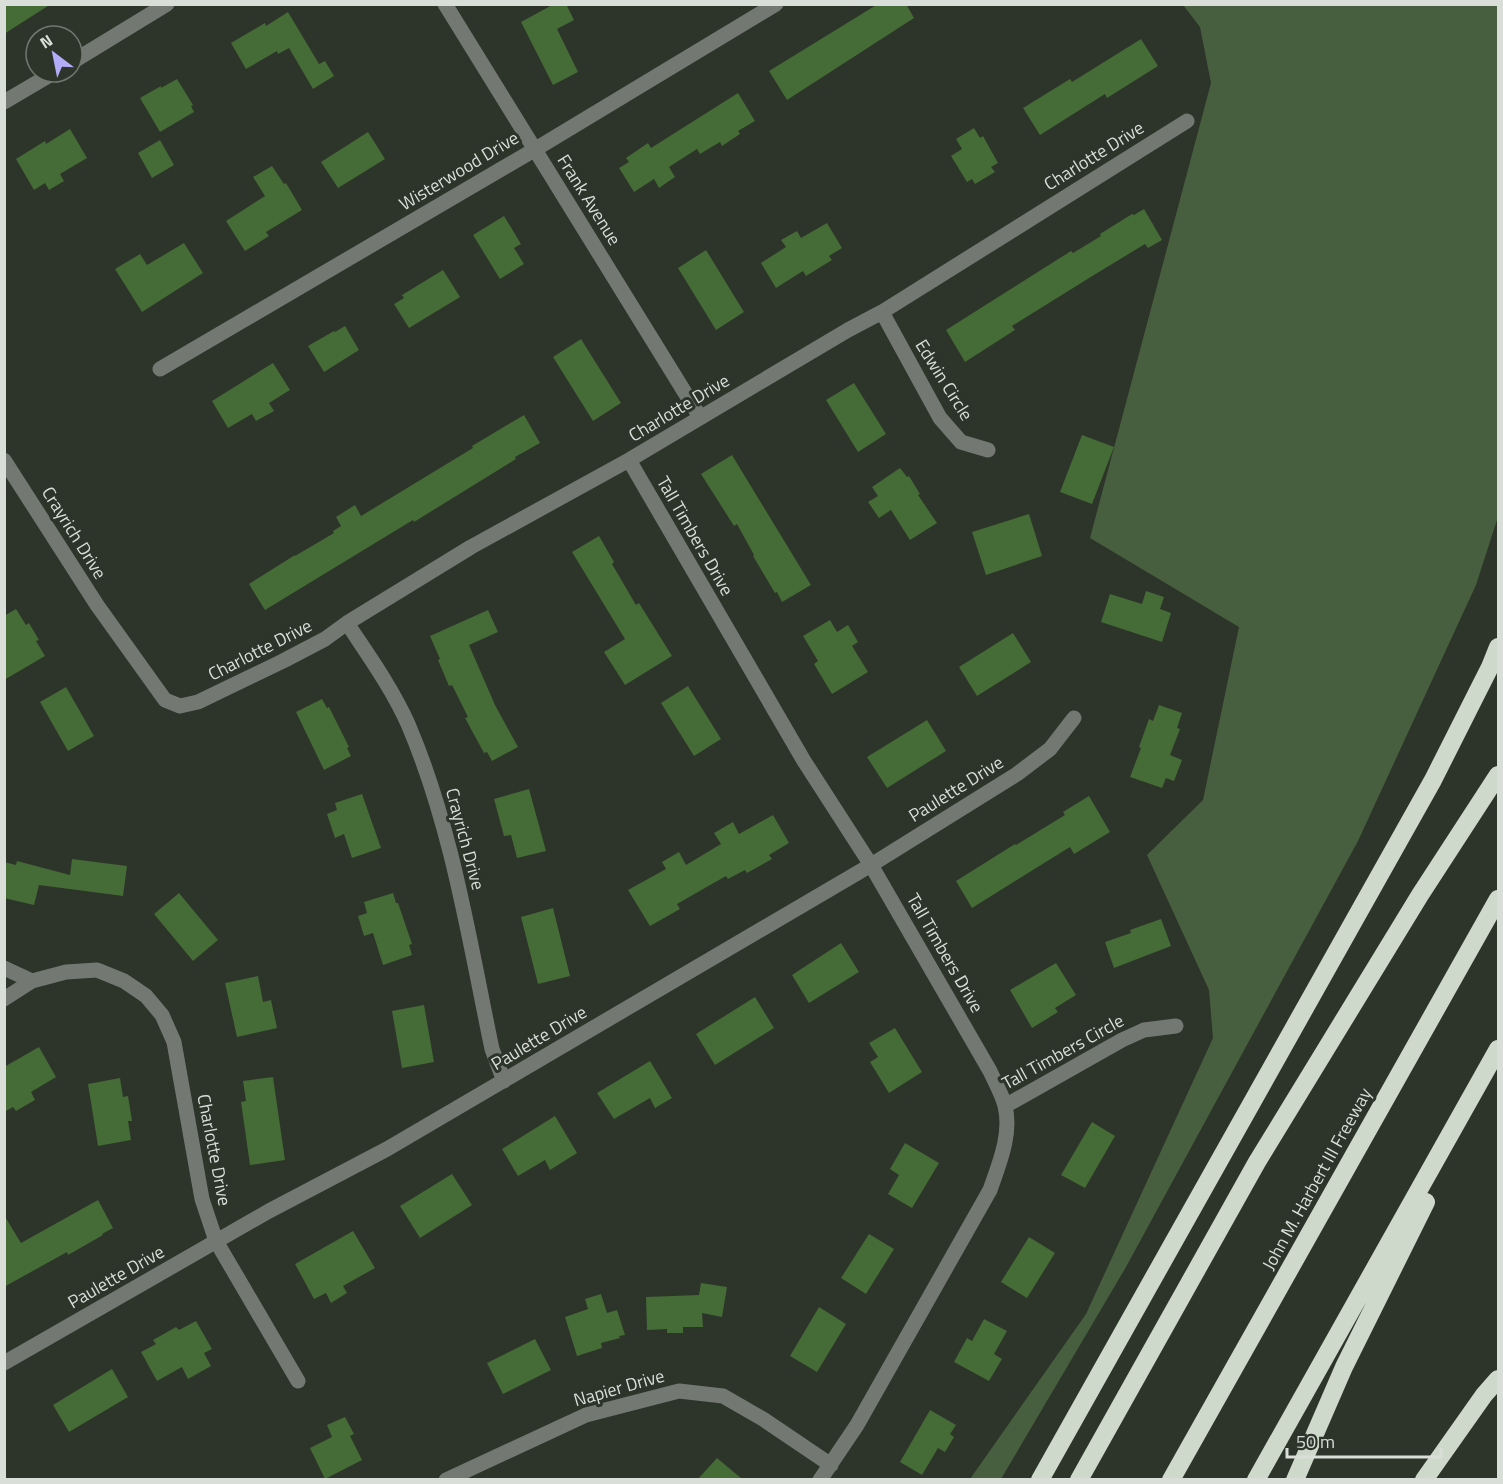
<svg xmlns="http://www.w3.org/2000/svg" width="1503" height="1484" font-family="'Titillium Web',sans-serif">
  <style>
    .green { fill: #475f3e }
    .building { fill: #456b36 }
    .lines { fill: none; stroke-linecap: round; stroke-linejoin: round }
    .minor { stroke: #747872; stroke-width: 15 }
    .highway { stroke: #ced8cb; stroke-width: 18 }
    .labels { text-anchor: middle; stroke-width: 6; stroke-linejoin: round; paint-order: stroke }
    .street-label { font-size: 18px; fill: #d9ded8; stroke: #2d342a }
  </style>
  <rect width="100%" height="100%" fill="#2d342a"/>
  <path class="green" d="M 1183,5 L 1498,5 L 1498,517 L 1476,585 L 1358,841 L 1126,1267 L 1001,1479 L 970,1479 L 1086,1314 L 1213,1038 L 1209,990 L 1147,855 L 1203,800 L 1239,627 L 1090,538 L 1211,83 L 1200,27 Z"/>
  <path class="building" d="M 4,4 L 51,4 L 4,34 Z
    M 554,4 L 566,4 L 574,20 L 557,29 L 578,72 L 553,85 L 521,22 Z
    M 878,4 L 906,4 L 914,18 L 787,100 L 769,71 Z
    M 288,12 L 319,64 L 325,61 L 334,76 L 313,89 L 289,48 L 278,54 L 277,51 L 246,69 L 231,43 L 265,23 L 266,26 Z
    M 1141,39 L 1158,66 L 1107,98 L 1105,94 L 1040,135 L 1023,108 L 1070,79 L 1072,82 Z
    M 177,79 L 193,105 L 191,106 L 194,112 L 160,132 L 140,98 L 161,86 L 161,88 Z
    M 738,93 L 755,121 L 738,131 L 740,134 L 722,146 L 720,142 L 700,154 L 697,149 L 669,167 L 675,177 L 659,188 L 654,179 L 634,192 L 619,168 L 629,162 L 626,158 L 648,143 L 651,148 Z
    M 974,128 L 980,138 L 983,136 L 998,163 L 991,167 L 995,172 L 975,184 L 972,179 L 967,182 L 951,156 L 962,149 L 956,139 Z
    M 70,129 L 87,158 L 60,174 L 64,181 L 49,190 L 45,183 L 34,190 L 16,159 L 45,141 L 46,144 Z
    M 368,132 L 385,159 L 338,188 L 321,162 Z
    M 160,140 L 174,165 L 152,178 L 138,153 Z
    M 272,166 L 284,184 L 286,183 L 302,210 L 266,232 L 269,236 L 245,251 L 226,221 L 265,196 L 253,177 Z
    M 1144,209 L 1162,240 L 1148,248 L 1145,244 L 1094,275 L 1012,326 L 1015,330 L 965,362 L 946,330 L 1071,251 L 1073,253 L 1101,236 L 1100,234 L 1132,214 L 1134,215 Z
    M 504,216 L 521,244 L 514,248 L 524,264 L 500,279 L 473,235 Z
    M 827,223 L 842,248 L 829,256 L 832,260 L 806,276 L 803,271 L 776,288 L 761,263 L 786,247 L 781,240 L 797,231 L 801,238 Z
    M 184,243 L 203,273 L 142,312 L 115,269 L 140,254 L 147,265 Z
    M 706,250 L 744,312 L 716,330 L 678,268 Z
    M 443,270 L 460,297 L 409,328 L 394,304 L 404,298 L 402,295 Z
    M 345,326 L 359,350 L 324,372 L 308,346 L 334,331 L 335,332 Z
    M 581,339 L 621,403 L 593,421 L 553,357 Z
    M 273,363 L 290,390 L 269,403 L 274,411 L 256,421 L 252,414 L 228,428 L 212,401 Z
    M 854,383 L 886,434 L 858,452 L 826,400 Z
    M 524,415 L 540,443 L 515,457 L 516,459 L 414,522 L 413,520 L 265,610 L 249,584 L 295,555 L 295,556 L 334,533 L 333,531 L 341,526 L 336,517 L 355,505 L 361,516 L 473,448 L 472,446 Z
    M 1082,435 L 1114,447 L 1092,504 L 1060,492 Z
    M 732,455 L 811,585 L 782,602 L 777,592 L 775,593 L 753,556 L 754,555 L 737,524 L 734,526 L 701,474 Z
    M 900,468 L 907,477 L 909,476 L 920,494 L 918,495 L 937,523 L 910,540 L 891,510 L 879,518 L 868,502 L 878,496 L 872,487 Z
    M 1029,514 L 1042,556 L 986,575 L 972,532 Z
    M 599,536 L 614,562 L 612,564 L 636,605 L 639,603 L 672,656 L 625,685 L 604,652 L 625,639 L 572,552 Z
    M 1146,591 L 1164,597 L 1160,609 L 1171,613 L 1162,642 L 1101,622 L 1110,594 L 1142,604 Z
    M 16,609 L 26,625 L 29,623 L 39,640 L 36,641 L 45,656 L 4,680 L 4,616 Z
    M 488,610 L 498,632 L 469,645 L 495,705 L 518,747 L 492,761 L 487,752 L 484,753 L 465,718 L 468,717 L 452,685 L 449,686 L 438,660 L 440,659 L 430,636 Z
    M 830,620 L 837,632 L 848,625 L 858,642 L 852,646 L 868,672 L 832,694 L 814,664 L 818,661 L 803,636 Z
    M 1013,633 L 1031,662 L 977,696 L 959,667 Z
    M 688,686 L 721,739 L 694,756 L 661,703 Z
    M 66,687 L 94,736 L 68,751 L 40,702 Z
    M 322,699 L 327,708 L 329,707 L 349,747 L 347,748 L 351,756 L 324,770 L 296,712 Z
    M 1159,705 L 1182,713 L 1177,728 L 1180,729 L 1170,755 L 1182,760 L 1174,781 L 1166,778 L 1162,788 L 1130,777 L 1141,748 L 1139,747 L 1149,719 L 1153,721 Z
    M 927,720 L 946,751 L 887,788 L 867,757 Z
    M 529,789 L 546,851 L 517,858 L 511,835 L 504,836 L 494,799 Z
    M 362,794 L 381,848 L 352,858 L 344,834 L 335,838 L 327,814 L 337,810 L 335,803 Z
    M 1089,796 L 1110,832 L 1074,854 L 1070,847 L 972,908 L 956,881 L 1015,844 L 1016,845 L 1065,815 L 1063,812 Z
    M 773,815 L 789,843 L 769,855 L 772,859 L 747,873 L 745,870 L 728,879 L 726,876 L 677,904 L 680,909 L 650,926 L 628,890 L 666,869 L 662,862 L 679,852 L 686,865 L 721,844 L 714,833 L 733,822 L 739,834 Z
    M 72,859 L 127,866 L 123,896 L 39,885 L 34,905 L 4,898 L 4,862 L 16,865 L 17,861 L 70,875 Z
    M 179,893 L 218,940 L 193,961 L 154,914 Z
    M 393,893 L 396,903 L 398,903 L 412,944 L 409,945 L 412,955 L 383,965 L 373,933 L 364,936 L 358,916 L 367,913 L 364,902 Z
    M 553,908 L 570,976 L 538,984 L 521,917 Z
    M 1161,919 L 1171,946 L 1114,968 L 1105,942 L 1131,933 L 1130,930 Z
    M 841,943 L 859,972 L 809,1003 L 792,975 Z
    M 1056,963 L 1076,995 L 1055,1008 L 1058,1012 L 1032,1028 L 1010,990 Z
    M 258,976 L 263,1002 L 271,1000 L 277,1028 L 237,1037 L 225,983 Z
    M 755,997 L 774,1028 L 715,1065 L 696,1034 Z
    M 424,1005 L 434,1062 L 402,1068 L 392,1011 Z
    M 895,1028 L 922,1072 L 889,1093 L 870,1062 L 878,1057 L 869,1043 Z
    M 39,1047 L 56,1077 L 31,1092 L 35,1100 L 16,1111 L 13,1107 L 4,1112 L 4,1067 Z
    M 650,1061 L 672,1098 L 655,1108 L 650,1098 L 614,1119 L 597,1093 Z
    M 273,1077 L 285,1160 L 250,1165 L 241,1102 L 246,1101 L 243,1081 Z
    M 120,1078 L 123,1097 L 128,1096 L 132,1121 L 128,1121 L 131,1140 L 98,1146 L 88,1084 Z
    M 555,1116 L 577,1153 L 550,1170 L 545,1160 L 518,1176 L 502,1149 Z
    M 1092,1122 L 1115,1136 L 1085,1188 L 1061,1175 Z
    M 905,1143 L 939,1163 L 912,1208 L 888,1194 L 899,1175 L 890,1169 Z
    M 452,1174 L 472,1205 L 420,1238 L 400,1206 Z
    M 98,1200 L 113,1228 L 102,1234 L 103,1235 L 68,1255 L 67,1252 L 4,1287 L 4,1215 L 21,1243 Z
    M 353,1231 L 375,1268 L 343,1286 L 347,1293 L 331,1303 L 326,1293 L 314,1299 L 295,1264 Z
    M 869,1234 L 894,1249 L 866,1294 L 841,1278 Z
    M 1029,1237 L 1055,1253 L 1027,1298 L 1001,1282 Z
    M 701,1283 L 727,1287 L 722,1317 L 702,1313 L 703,1327 L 683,1327 L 683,1333 L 667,1333 L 667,1329 L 647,1330 L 646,1297 L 699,1295 Z
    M 601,1294 L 607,1313 L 617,1310 L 625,1335 L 619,1336 L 620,1338 L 601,1343 L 602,1348 L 577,1356 L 565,1317 L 588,1309 L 585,1299 Z
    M 819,1307 L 846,1324 L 817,1372 L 790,1356 Z
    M 984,1319 L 1007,1331 L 994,1354 L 1002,1359 L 989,1381 L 954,1362 L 967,1338 L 972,1341 Z
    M 196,1321 L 212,1349 L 204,1353 L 211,1366 L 188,1379 L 182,1367 L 157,1381 L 141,1352 L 156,1344 L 153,1340 L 176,1327 L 179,1330 Z
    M 535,1339 L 551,1370 L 503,1394 L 487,1363 Z
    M 112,1369 L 128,1397 L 69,1432 L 53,1405 Z
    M 930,1410 L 956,1425 L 950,1434 L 954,1437 L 945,1452 L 938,1448 L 922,1475 L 900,1462 Z
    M 345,1417 L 354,1434 L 350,1436 L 362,1460 L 325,1479 L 310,1448 L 332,1437 L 327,1425 Z
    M 717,1458 L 742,1479 L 698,1479 Z"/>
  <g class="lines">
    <path class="minor" d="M 445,4 L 700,417
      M 72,62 L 167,4
      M 4,102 L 55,72
      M 882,312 L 940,418 L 961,442 L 988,450
      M 160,369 L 534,150 L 776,4
      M 4,460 L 97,605 L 165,700 L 180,706 L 198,702 L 283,661 L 325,639 L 347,623 L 471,547 L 629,460 L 848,330 L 882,312 L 1187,121
      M 629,460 L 804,761 L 871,865 L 990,1071 C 995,1082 1002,1094 1005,1106 C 1012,1134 999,1164 990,1190 L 857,1425 L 820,1480
      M 347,623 C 368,655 392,688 408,724 C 452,827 469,939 492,1049 L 504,1081
      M 4,968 L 32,981
      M 4,999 L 32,981 L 66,972 L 97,970 L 124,981 L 146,996 L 162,1015 L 174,1042 L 202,1199 L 216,1241 L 298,1381
      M 1005,1106 L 1122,1040 L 1144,1030 L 1176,1026
      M 4,1363 L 269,1211 L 387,1149 L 871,865 L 1017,774 L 1050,749 L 1074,718
      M 446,1480 L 586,1415 L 679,1391 L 723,1396 L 763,1419 L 831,1465"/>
    <path class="highway" d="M 1040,1480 L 1433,780 L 1490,667 L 1498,647
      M 1079,1480 L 1257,1162 L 1420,895 L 1498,775
      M 1171,1480 L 1498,899
      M 1256,1480 L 1498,1049
      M 1295,1480 L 1344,1367 L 1426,1202
      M 1424,1480 L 1484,1395 L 1498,1379"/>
  </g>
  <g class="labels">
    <g class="street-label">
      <text transform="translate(1094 156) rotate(-32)" y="6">Charlotte Drive</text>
      <text transform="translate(459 171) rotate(-31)" y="6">Wisterwood Drive</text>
      <text transform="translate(589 200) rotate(58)" y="6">Frank Avenue</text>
      <text transform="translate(944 380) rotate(58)" y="6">Edwin Circle</text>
      <text transform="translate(679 408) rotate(-31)" y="6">Charlotte Drive</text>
      <text transform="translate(74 533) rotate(58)" y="6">Crayrich Drive</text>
      <text transform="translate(695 536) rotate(60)" y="6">Tall Timbers Drive</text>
      <text transform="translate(260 650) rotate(-27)" y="6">Charlotte Drive</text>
      <text transform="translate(956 789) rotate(-32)" y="6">Paulette Drive</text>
      <text transform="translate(465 839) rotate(75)" y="6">Crayrich Drive</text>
      <text transform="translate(945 953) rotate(60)" y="6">Tall Timbers Drive</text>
      <text transform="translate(539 1038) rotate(-31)" y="6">Paulette Drive</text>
      <text transform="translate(1063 1052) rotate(-29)" y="6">Tall Timbers Circle</text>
      <text transform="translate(214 1150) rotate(79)" y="6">Charlotte Drive</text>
      <text transform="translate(1317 1179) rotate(-61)" y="6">John M. Harbert III Freeway</text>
      <text transform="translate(116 1277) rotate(-30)" y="6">Paulette Drive</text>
      <text transform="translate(619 1388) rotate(-16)" y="6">Napier Drive</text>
    </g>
  </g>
  <rect width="1503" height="1484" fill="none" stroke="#d9ded8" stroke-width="12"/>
  <g transform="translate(54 54) rotate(328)"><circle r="28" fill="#2d342a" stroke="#727870" stroke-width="1.5"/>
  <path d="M0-4.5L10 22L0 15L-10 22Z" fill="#b3acf9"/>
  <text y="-9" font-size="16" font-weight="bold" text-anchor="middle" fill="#d9ded8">N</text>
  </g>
  <path d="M1287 1448v9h154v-9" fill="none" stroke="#d9ded8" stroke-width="3"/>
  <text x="1296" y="1448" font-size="18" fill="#d9ded8" stroke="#2d342a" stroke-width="4.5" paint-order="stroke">50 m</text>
</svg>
